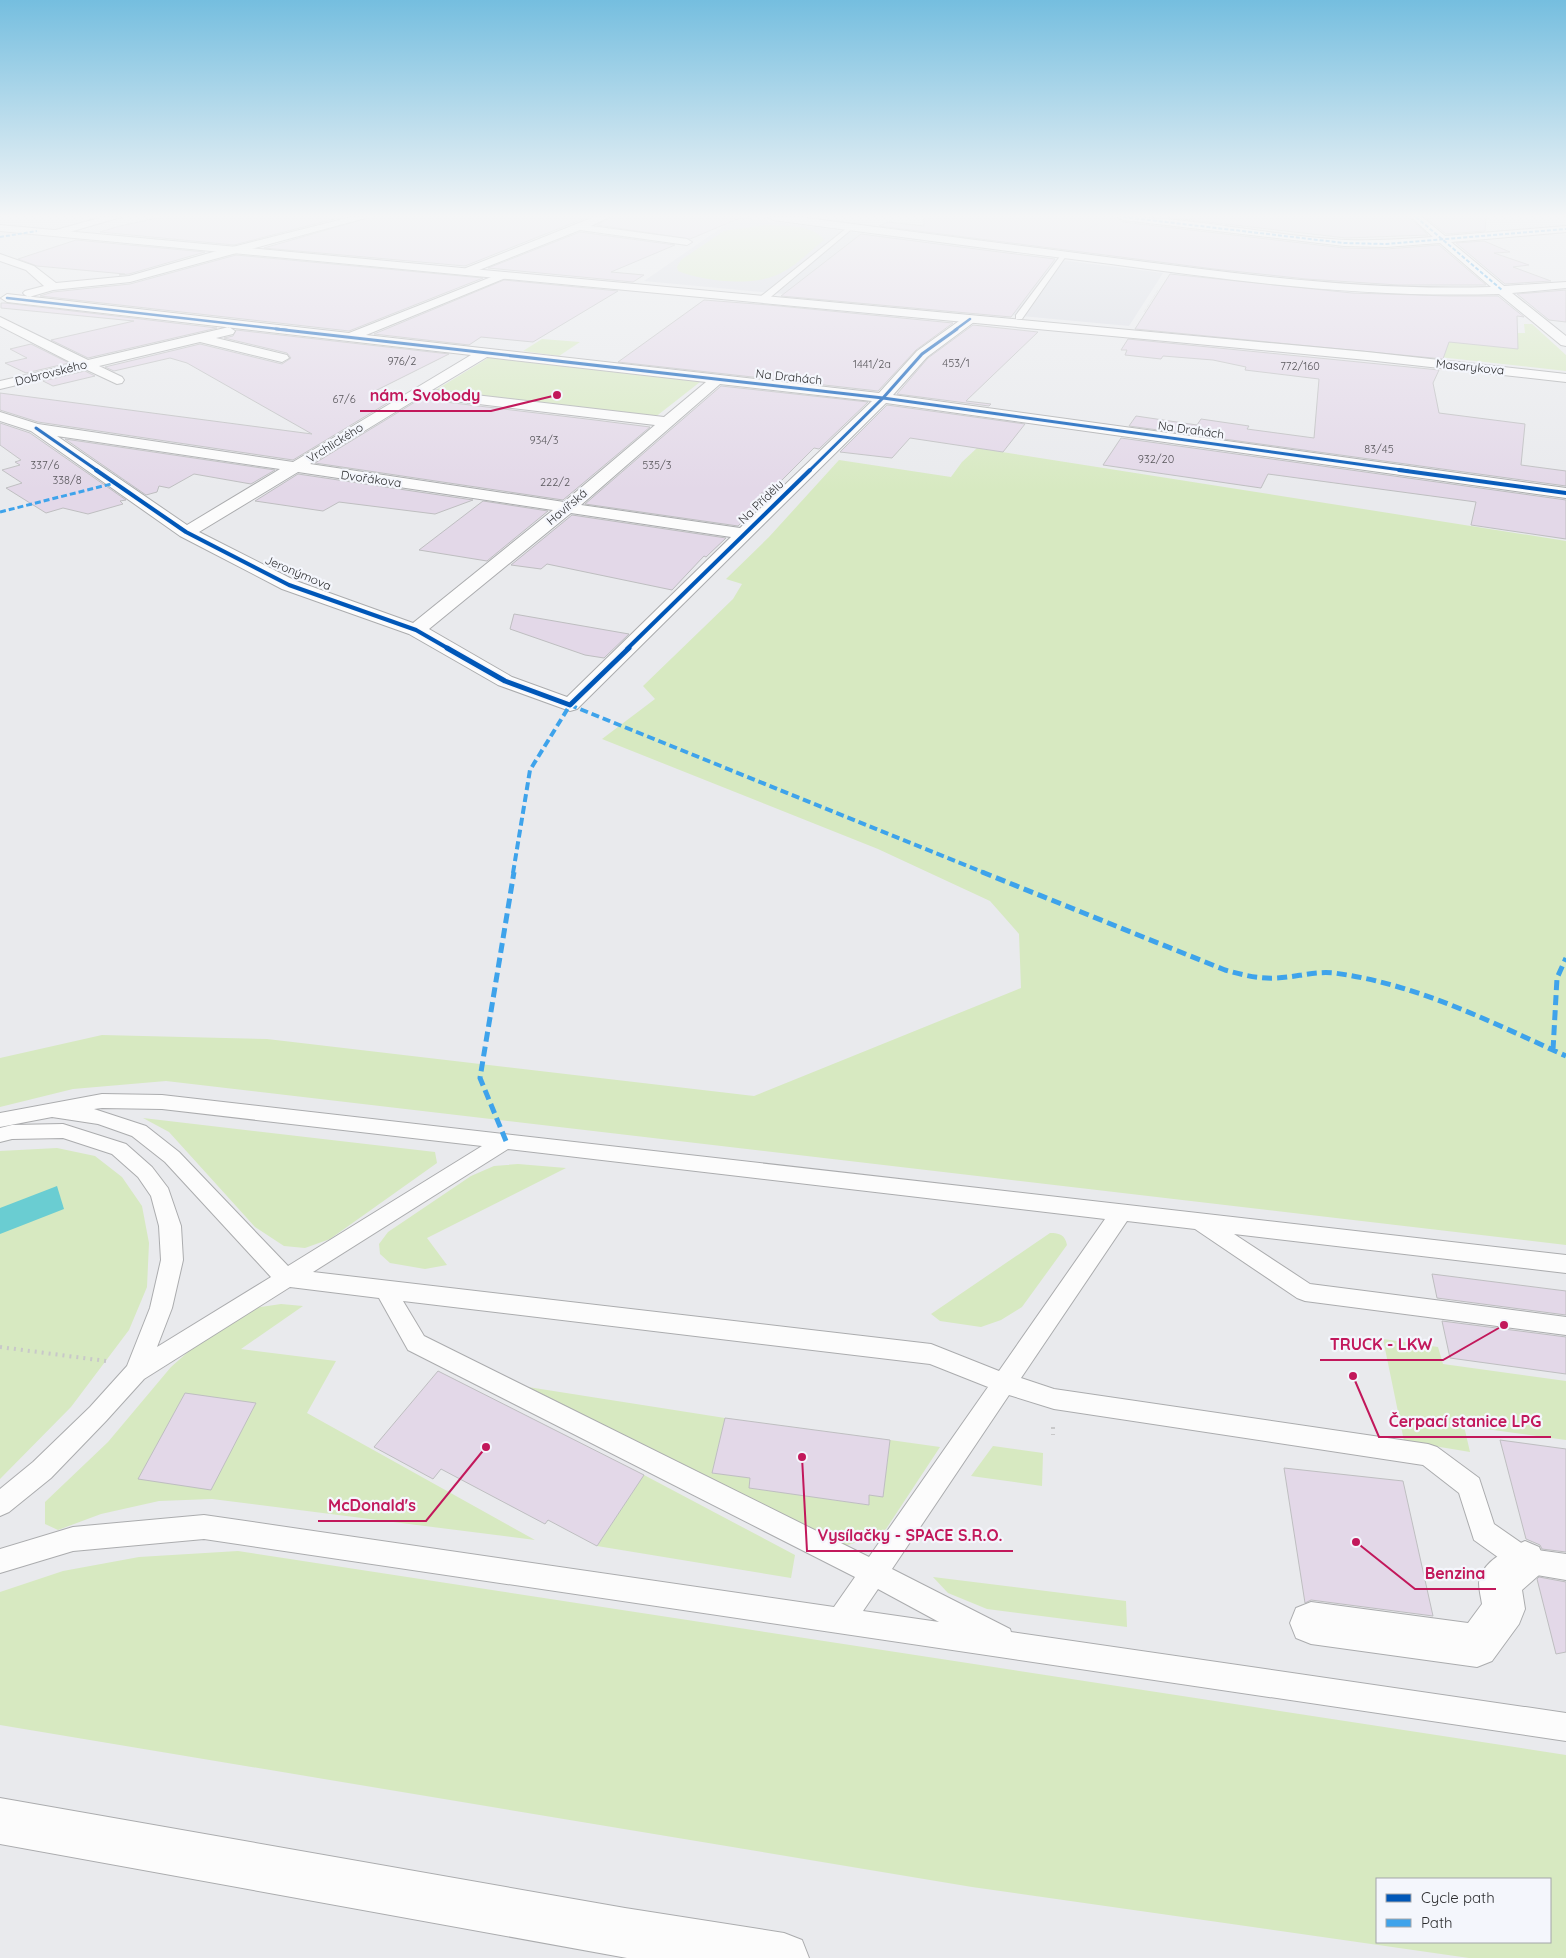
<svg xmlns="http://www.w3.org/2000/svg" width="1566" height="1958" font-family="Quicksand,sans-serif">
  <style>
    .built { fill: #dadce4 }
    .green { fill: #d7e9c1; fill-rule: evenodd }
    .water { fill: #6acdd2 }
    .building { fill: #e3d8e8; stroke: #bebec0 }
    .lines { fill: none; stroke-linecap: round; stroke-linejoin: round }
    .service-casing { stroke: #abacae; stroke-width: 2 }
    .minor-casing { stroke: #abacae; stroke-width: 2 }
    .secondary-casing { stroke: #abacae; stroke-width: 2 }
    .motorway-casing { stroke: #abacae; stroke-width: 2 }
    .path-far1 { stroke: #c8c8c9; stroke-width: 1; stroke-dasharray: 0.5 1; stroke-linecap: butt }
    .path { stroke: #c8c8c9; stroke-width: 4; stroke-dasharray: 2 5; stroke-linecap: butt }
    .service { fill: #fcfcfc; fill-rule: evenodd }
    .minor { fill: #fcfcfc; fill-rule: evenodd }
    .secondary { fill: #fcfcfc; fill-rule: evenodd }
    .motorway { fill: #fcfcfc; fill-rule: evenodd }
    .quiet-far3 { stroke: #3ea3eb; stroke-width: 2; stroke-dasharray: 4 2; stroke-linecap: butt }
    .quiet-far2 { stroke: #3ea3eb; stroke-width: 3; stroke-dasharray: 6 3; stroke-linecap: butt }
    .quiet-far1 { stroke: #3ea3eb; stroke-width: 4; stroke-dasharray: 8 4; stroke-linecap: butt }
    .quiet { stroke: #3ea3eb; stroke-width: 5; stroke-dasharray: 10 5; stroke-linecap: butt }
    .cycleway-far3-casing { stroke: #f4f6fc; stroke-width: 4 }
    .cycleway-far2-casing { stroke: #f4f6fc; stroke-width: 5 }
    .cycleway-far1-casing { stroke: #f4f6fc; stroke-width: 5.5 }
    .cycleway-casing { stroke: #f4f6fc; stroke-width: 8 }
    .cycleway-far3 { stroke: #0057b8; stroke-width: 2.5 }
    .cycleway-far2 { stroke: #0057b8; stroke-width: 3 }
    .cycleway-far1 { stroke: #0057b8; stroke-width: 4 }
    .cycleway { stroke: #0057b8; stroke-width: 5 }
    .labels { text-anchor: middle; stroke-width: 4.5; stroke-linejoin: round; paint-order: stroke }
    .far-number-label { font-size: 11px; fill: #5a585d }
    .far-street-label { font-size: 12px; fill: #2c2d2f; stroke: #f4f6fc }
    .leader { fill: none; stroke: #c2185b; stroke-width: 2 }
    .callout-dot { fill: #c2185b; stroke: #f4f6fc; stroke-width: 2 }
    .callout-label { font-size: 16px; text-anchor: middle; font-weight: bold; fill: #c2185b; stroke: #f4f6fc; stroke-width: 4.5; stroke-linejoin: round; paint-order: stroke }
  </style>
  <rect width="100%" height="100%" fill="#e9eaed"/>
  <path class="built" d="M 737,217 L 1060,260 L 1163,273 L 1129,326 L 644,281 Z"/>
  <path class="green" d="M 765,225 C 783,226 813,224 824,240 C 810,251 797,265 781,273 C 754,287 705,282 678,271 L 677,267 L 681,260 L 724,231 Z
    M 1524,324 L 1532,324 L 1566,355 L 1566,371 L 1439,357 L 1445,327 L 1473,344 L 1513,348 L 1510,333 L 1525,333 Z
    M 542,339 L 580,342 L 559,356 L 523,351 Z
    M 488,358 L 493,358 L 700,382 L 654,418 L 434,391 Z
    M 977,448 L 1566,541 L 1566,1245 L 166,1081 L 73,1089 L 0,1107 L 0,1058 L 102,1035 L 267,1039 L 754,1096 L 1021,988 L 1019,934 L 990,901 L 878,849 L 602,739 L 655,699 L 643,686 L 733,599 L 742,584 L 726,579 L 769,537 L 839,460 L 951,477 L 962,462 Z
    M 143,1118 L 435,1152 L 437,1163 L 330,1239 L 305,1248 L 284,1246 L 255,1227 L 169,1132 Z
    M 57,1148 L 95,1156 L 122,1177 L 142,1206 L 149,1243 L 147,1287 L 129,1330 L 71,1407 L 0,1479 L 0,1151 Z
    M 518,1164 L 566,1168 L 427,1238 L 447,1265 L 425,1269 L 390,1263 L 380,1254 L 379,1244 L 388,1232 L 471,1176 L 494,1166 Z
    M 1050,1233 C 1060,1233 1065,1235 1067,1245 L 1022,1307 L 1001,1320 L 981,1327 L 940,1321 L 931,1314 Z
    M 281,1304 L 303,1306 L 241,1349 L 336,1361 L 307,1413 L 535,1540 L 212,1499 L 159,1501 L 101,1514 L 58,1530 L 45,1524 L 45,1502 L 108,1442 L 171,1367 L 197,1344 L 254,1308 Z
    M 1383,1339 L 1438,1347 L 1443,1364 L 1566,1381 L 1566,1440 L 1464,1426 L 1470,1452 L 1404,1441 Z
    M 528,1387 L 725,1418 L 712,1473 L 750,1478 L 749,1488 L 868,1505 L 869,1495 L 883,1497 L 890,1440 L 940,1447 L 886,1529 L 868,1539 L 844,1546 Z
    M 993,1446 L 1043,1453 L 1042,1486 L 971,1476 Z
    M 644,1475 L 795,1555 L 791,1578 L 597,1546 Z
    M 238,1551 L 1566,1755 L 1566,1958 L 1469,1958 L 972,1887 L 0,1725 L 0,1592 L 63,1571 L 139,1557 ZM 1550,1879 L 1550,1942 L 1377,1942 L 1377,1879 Z
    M 933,1577 L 1126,1601 L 1127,1627 L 987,1609 L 948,1593 Z"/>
  <path class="water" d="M 57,1186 L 64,1209 L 0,1234 L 0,1208 Z"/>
  <path class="building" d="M 162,217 L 342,217 L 234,245 L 100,232 L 120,226 Z
    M 371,217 L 588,217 L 465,266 L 264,248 Z
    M 611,217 L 740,217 L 740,218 L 690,239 L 597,225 Z
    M 924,217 L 1116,217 L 1123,222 L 1344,248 L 1386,249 L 1439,245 L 1486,285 L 1398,285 L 1306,279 L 1214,269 L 879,226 L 888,222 L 924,226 Z
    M 1165,217 L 1409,217 L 1428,235 L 1346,238 Z
    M 1425,217 L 1486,217 L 1485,231 L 1446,234 Z
    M 580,232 L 675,245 L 611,272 L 644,275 L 633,282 L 488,268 Z
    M 861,234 L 984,250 L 1055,259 L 1011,317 L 781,296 Z
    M 76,240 L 205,252 L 129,274 L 119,275 L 125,274 L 37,266 L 18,259 Z
    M 1484,241 L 1510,252 L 1494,253 L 1529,265 L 1513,267 L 1551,281 L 1505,284 L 1456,243 Z
    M 236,255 L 483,278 L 349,331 L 40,296 L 53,292 L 130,284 Z
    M 1170,274 L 1352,293 L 1449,296 L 1498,296 L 1524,317 L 1517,316 L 1518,349 L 1449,342 L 1443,359 L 1135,329 Z
    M 504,280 L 618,291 L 533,342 L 481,337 L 469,345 L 374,334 Z
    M 1566,290 L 1566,322 L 1549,320 L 1517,294 Z
    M 704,300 L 769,305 L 953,323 L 916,350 L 878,391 L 618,362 Z
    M 1,303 L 5,303 L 217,328 L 88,358 L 51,340 L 134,321 L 1,308 Z
    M 973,325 L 1038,332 L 966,401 L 991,404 L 989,406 L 897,394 L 928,358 Z
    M 236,330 L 449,354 L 371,393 L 399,396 L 293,460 L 38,422 L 0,410 L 0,393 L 312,434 L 187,363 L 170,358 L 114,371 L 105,367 L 200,344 L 282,364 L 291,358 L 287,353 L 224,338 L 233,336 Z
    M 1128,339 L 1439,370 L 1433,383 L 1439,413 L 1525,424 L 1521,465 L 1566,471 L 1566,486 L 1129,426 L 1136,416 L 1197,425 L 1201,419 L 1249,426 L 1247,429 L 1314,438 L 1319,379 L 1245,370 L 1246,367 L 1213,360 L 1163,356 L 1161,359 L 1125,355 L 1127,350 L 1121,350 Z
    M 31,344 L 69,363 L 26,373 L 5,363 L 27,358 L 10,349 Z
    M 85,371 L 95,376 L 53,386 L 43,381 Z
    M 721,386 L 868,402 L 819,449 L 814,448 L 768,494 L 761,493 L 752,512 L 738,526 L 585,504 Z
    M 420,399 L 595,420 L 650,427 L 563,500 L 315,463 Z
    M 887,405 L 1025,424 L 1003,452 L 910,438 L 892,458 L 840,452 Z
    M 0,423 L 30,433 L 126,500 L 120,501 L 123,504 L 88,514 L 63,508 L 46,513 L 6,488 L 22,483 L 2,470 L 20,465 L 15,462 L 21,460 L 0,445 Z
    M 1121,438 L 1566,500 L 1566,539 L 1471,525 L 1476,502 L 1268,474 L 1261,488 L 1103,465 Z
    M 65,439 L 275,470 L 251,484 L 194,474 L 169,488 L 159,486 L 157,492 L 146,495 Z
    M 298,474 L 473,500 L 435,514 L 339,502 L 323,511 L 255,501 Z
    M 483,501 L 548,511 L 487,561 L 419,550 Z
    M 572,515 L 726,538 L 706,557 L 704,556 L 672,590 L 547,564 L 541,569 L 511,565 Z
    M 514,614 L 629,634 L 604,658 L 585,655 L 510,629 Z
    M 1432,1274 L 1566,1291 L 1566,1315 L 1437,1298 Z
    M 1442,1321 L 1566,1337 L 1566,1374 L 1450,1358 Z
    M 438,1371 L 644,1475 L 597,1546 L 548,1520 L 545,1524 L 441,1469 L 433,1479 L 374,1447 Z
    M 185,1393 L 256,1403 L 211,1490 L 138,1479 Z
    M 725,1418 L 890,1440 L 883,1497 L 869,1495 L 869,1505 L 749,1488 L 750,1478 L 712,1473 Z
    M 1500,1440 L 1566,1449 L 1566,1552 L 1542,1549 L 1540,1545 L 1526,1539 Z
    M 1284,1468 L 1403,1481 L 1433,1616 L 1311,1600 L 1305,1603 Z
    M 1539,1577 L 1566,1582 L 1566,1652 L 1556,1654 L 1537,1579 Z"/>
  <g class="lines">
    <defs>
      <path id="service" d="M 848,227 L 853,228 L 766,301 L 760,301 L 760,297 Z
        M 1061,255 L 1066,256 L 1022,319 L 1016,319 L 1016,315 Z
        M 102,1094 L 162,1095 L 1566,1255 L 1566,1273 L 1234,1234 L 1310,1284 L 1566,1317 L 1566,1335 L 1305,1301 L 1297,1298 L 1195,1229 L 1127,1221 L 1021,1378 L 1054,1389 L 1428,1444 L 1437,1447 L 1479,1478 L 1494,1524 L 1530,1549 L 1566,1554 L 1566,1580 L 1525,1573 L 1516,1570 L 1474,1540 L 1459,1493 L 1423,1465 L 1054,1409 L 1009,1395 L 892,1569 L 1010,1629 L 1011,1632 L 1566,1713 L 1566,1741 L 204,1539 L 73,1551 L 0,1573 L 0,1549 L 73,1527 L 204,1515 L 834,1607 L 855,1577 L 408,1350 L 379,1298 L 290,1287 L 144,1379 L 106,1421 L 51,1478 L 9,1512 L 0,1516 L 0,1489 L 33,1462 L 90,1407 L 127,1366 L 150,1308 L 161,1260 L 159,1226 L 151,1196 L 138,1177 L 112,1154 L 63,1138 L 12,1139 L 0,1142 L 0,1128 L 12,1125 L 63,1124 L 126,1144 L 152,1167 L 168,1188 L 181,1226 L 183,1260 L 172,1308 L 157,1347 L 271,1277 L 165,1162 L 132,1136 L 98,1124 L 52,1117 L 0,1127 L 0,1113 ZM 102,1108 L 162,1109 L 482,1146 L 288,1266 L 179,1152 L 146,1126 L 94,1109 ZM 508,1149 L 1105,1219 L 999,1371 L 931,1344 L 313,1272 ZM 403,1301 L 930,1364 L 988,1387 L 869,1557 L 424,1336 ZM 878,1589 L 939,1622 L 863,1611 Z"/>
      <path id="minor" d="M 103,217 L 121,217 L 56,236 L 51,233 L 52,231 Z
        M 351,217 L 369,217 L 130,282 L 53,290 L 29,297 L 25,295 L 23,293 L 25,291 L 44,286 L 26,270 L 0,261 L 0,254 L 34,266 L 56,283 L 129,276 L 213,252 Z
        M 594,217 L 609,217 L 591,226 L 687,239 L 692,242 L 687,245 L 580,230 L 474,272 L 466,272 L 464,270 L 466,268 Z
        M 768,217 L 799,217 C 906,231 1014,245 1122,259 C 1245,275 1367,291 1491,287 L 1440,243 L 1386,247 L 1344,246 L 1123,220 L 1118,217 C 1195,217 1270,236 1346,240 C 1375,241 1404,239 1433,237 L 1411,217 L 1422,217 L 1445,236 L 1566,226 L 1566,232 L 1451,242 L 1504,286 L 1566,282 L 1566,288 L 1512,293 L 1566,336 L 1566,346 L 1561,345 L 1499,294 C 1366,298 1242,282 1111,264 C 998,250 886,235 773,220 Z
        M 504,272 L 508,273 L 510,275 L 508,277 L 366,335 L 879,393 L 917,351 L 966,316 L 974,316 L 976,319 L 974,322 L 927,357 L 893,395 L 1566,488 L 1566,498 L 886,403 L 577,709 L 570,711 L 498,685 L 409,634 L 282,589 L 180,536 L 31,431 L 0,421 L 0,412 L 38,424 L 293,462 L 471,355 L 7,302 L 1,298 L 7,294 L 349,333 ZM 487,357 L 706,382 L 664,417 L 432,390 ZM 720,384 L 872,401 L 740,528 L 581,505 ZM 420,397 L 655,425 L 564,502 L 310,464 ZM 57,436 L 280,469 L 187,525 ZM 298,472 L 553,510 L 413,623 L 296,581 L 199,532 ZM 571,513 L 731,537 L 567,697 L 512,677 L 429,629 Z
        M 0,317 L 88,360 L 229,327 L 235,331 L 233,334 L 216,338 L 287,355 L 289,358 L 282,362 L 200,342 L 99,366 L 122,377 L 124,380 L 122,383 L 117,384 L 85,369 L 0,389 L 0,381 L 74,364 L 0,326 Z
        M 1525,1541 L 1539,1547 L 1545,1561 L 1539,1575 L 1522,1590 L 1525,1609 L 1519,1624 L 1492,1661 L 1477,1667 L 1311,1644 L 1296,1638 L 1290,1623 L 1296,1608 L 1311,1602 L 1468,1623 L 1482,1604 C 1481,1597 1479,1590 1479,1583 C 1480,1563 1509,1548 1525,1541 Z"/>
      <path id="secondary" d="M 0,225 L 1367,352 L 1566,374 L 1566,382 L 1367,360 L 0,231 Z"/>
      <path id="motorway" d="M 0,1798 L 625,1908 L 784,1933 L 802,1940 L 809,1958 L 627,1958 L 0,1844 Z"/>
    </defs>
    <use href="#service" class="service-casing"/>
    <use href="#minor" class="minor-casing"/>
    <use href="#secondary" class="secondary-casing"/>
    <use href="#motorway" class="motorway-casing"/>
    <path class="path-far1" d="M 1082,233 L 1100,222
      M 1144,312 L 1158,290"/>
    <path class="path" d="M 0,1347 L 106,1361
      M 1053,1427 L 1053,1435"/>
    <use href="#service" class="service"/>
    <use href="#minor" class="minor"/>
    <use href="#secondary" class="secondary"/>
    <use href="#motorway" class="motorway"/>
    <path class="quiet-far3" d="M 1123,217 L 1344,243 L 1386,244 L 1566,229
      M 1416,217 L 1502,290
      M 0,237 L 37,231"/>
    <path class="quiet-far2" d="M 0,512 L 115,483"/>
    <path class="quiet-far1" d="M 513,873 L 530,770 L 570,705 L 985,873"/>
    <path class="quiet" d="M 982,872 L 1225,970 C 1243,975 1258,979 1277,978 C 1297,977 1314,971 1334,973 C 1417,984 1491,1022 1566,1056
      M 1553,1050 L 1557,978 L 1566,958
      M 506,1141 L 480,1078 L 514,872"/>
    <defs>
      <path id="cycleway-far3" d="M 7,298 L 287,330
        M 955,330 L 970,319"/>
      <path id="cycleway-far2" d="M 276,329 L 883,398 L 1408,471
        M 36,428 L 98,471
        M 809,471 L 883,398 L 922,354 L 957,329"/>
      <path id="cycleway-far1" d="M 96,470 L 186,532 L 289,585 L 416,630 L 449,649
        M 1399,470 L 1566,493
        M 627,649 L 810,470"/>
      <path id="cycleway" d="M 447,648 L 505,681 L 570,705 L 629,648"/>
    </defs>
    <use href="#cycleway-far3" class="cycleway-far3-casing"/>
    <use href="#cycleway-far2" class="cycleway-far2-casing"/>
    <use href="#cycleway-far1" class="cycleway-far1-casing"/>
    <use href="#cycleway" class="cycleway-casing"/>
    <use href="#cycleway-far3" class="cycleway-far3"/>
    <use href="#cycleway-far2" class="cycleway-far2"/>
    <use href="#cycleway-far1" class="cycleway-far1"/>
    <use href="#cycleway" class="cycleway"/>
  </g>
  <linearGradient id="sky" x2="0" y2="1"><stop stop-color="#75bedf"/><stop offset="0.44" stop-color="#f5f6f7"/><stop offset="1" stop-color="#f5f6f7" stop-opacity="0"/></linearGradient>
  <rect width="1566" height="491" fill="url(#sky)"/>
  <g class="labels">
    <g class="far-number-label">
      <text x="402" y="365">976/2</text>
      <text x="956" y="367">453/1</text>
      <text x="872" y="368">1441/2a</text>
      <text x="1300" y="370">772/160</text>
      <text x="344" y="403">67/6</text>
      <text x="544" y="444">934/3</text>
      <text x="1379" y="453">83/45</text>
      <text x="1156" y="463">932/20</text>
      <text x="45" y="469">337/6</text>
      <text x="657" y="469">535/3</text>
      <text x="67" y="484">338/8</text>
      <text x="555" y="486">222/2</text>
    </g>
    <g class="far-street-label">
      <text transform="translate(1470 367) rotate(6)" y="4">Masarykova</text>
      <text transform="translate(51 373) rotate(-14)" y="4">Dobrovského</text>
      <text transform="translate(789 377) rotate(6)" y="4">Na Drahách</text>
      <text transform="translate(1191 430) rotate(8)" y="4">Na Drahách</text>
      <text transform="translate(335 443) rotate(-32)" y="4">Vrchlického</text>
      <text transform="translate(371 479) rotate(8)" y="4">Dvořákova</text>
      <text transform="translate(761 502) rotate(-44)" y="4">Na Přídělu</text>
      <text transform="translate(567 507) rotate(-40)" y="4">Havířská</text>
      <text transform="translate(298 573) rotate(23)" y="4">Jeronýmova</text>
    </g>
  </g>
  <path class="leader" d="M557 395L491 411H360M1504 1325L1443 1360H1320M1353 1376L1379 1437H1551M486 1447L426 1521H318M802 1457L807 1551H1013M1356 1542L1415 1589H1496"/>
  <g class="callout-dot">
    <circle cx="557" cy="395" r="5"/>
    <circle cx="1504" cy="1325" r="5"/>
    <circle cx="1353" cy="1376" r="5"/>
    <circle cx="486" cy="1447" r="5"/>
    <circle cx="802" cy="1457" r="5"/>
    <circle cx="1356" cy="1542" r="5"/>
  </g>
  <g class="callout-label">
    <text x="425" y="401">nám. Svobody</text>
    <text x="1381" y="1350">TRUCK - LKW</text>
    <text x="1465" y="1427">Čerpací stanice LPG</text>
    <text x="372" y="1511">McDonald's</text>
    <text x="910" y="1541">Vysílačky - SPACE S.R.O.</text>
    <text x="1455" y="1579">Benzina</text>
  </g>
  <rect x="1376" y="1878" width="175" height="65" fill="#f4f6fc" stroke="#a4a6aa"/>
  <rect x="1386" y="1894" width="25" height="8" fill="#0057b8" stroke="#a4a6aa"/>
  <text x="1421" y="1903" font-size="15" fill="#2c2d2f">Cycle path</text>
  <rect x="1386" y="1919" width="25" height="8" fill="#3ea3eb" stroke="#a4a6aa"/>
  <text x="1421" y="1928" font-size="15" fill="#2c2d2f">Path</text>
</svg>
